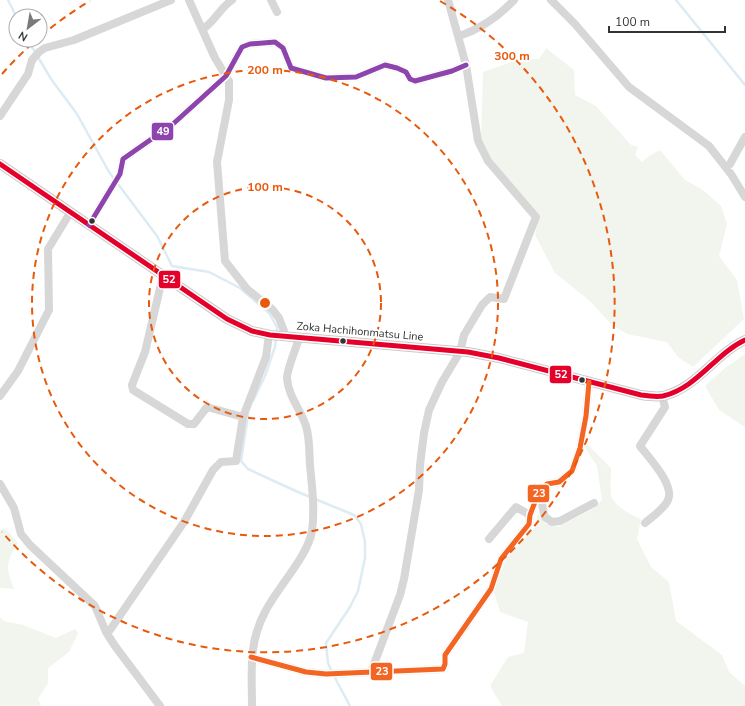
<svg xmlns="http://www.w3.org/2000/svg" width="745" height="706" font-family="'Nunito Sans',sans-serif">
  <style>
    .green { fill: #f1f5ed }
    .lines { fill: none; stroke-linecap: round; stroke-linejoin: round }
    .stream { stroke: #ddebf3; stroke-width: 2.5 }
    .minor { stroke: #d7d7d7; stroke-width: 8 }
    .major { stroke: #cacaca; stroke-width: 10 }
    .bus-1-casing { stroke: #fff; stroke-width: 8 }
    .bus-2-casing { stroke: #fff; stroke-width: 8 }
    .bus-3-casing { stroke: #fff; stroke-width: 8 }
    .bus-1 { stroke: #e4002b; stroke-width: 5 }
    .bus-2 { stroke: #8e44ad; stroke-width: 5 }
    .bus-3 { stroke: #f26522; stroke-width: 5 }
    .ring { fill: none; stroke: #e8590c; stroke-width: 2; stroke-dasharray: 7 5 }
    .bus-dot { fill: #333; stroke: #fff; stroke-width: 1.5 }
    .labels { text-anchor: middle; stroke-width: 4; stroke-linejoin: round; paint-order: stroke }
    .street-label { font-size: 11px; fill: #333; stroke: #fff }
    .centre { fill: #e8590c; stroke: #fff; stroke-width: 2 }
    .ring-label { font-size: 12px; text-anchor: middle; font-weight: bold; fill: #e8590c; stroke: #fff; stroke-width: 4; stroke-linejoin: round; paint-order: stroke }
    .line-badge { stroke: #fff; stroke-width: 1.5 }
    .badge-label { font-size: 11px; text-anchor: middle; font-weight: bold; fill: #fff }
  </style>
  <rect width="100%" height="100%" fill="#fff"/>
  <path class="green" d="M 546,48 L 574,70 L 575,95 L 596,106 L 631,145 L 638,147 L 635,155 L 642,162 L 649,156 L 660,150 L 685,180 L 703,190 L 721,206 L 727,224 L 719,256 L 737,280 L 744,319 L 693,367 L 678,357 L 667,342 L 627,334 L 611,324 L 590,301 L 555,273 L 535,235 L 539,216 L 490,160 L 481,142 L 483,72 L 517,60 L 539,59 Z
    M 745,354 L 745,427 L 719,410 L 705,386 L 725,368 Z
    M 587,444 L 611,468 C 611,477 610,487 611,495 C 614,506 631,515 641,519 L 637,539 L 651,567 L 669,582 L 676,621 L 722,655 L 729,672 L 745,686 L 745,706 L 502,706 L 490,686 L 508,657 L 524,653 L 528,622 L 500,612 L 494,592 L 506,559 L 535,528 L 538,513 L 546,524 L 558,527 L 593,509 L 602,500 L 597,466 L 585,448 Z
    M 5,528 L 18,543 C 5,564 6,567 14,589 L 0,588 L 0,530 Z
    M 0,617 L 4,621 L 23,625 L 56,638 L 75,629 L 78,633 L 69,652 L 48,668 L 48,683 L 38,699 L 41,706 L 0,706 Z"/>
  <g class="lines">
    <path class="stream" d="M 8,0 L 16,16
      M 676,0 L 745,85
      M 28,40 L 51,79 L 77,114 L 109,172 L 157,236 L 172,266 L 209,272 L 240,288 L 269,313 L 277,327 L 277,333
      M 253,401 L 265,376 L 275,347 L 276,338
      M 248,415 L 241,461 L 248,469 L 298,492 L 354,515 L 361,524 L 365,542 L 365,558 L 358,591 L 350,607 L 326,643 L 328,663 L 332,672
      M 334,676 L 350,706"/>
    <path class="minor" d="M 189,0 L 215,58 L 229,81 L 229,100 L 217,162 L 225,261 L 247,289 L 272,309 L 279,318 L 284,331 L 284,337
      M 271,0 L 277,12
      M 551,0 L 575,24 L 629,87 L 709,146 L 731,174 L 745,197
      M 203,29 C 215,21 220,8 232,0
      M 459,36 C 480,29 499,16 514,0
      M 0,116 L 28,74 L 32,60 L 39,52 L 45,48 L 74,40 L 171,0
      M 726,167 L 730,164 L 745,137
      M 89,225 L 120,174 L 123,159 L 173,124 L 226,76 L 242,47 L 250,44 L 275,42 L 283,48 L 291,68 L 326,78 L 356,77 L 385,65 L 397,68 L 406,72 L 410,79 L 415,81 L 452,71 L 466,65
      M 164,277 L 161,284 L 145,352 L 132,385 L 133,390 L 188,424 L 194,424 L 207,407 L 243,417
      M 0,396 L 18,371 L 49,310 L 48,249 L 70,213
      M 0,484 L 14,508 L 21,534 L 30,545 L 95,606 L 106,632 L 115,646 L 160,706
      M 547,490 C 540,499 542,507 545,517 L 552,522 L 560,521 L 594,503
      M 645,523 C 652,517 665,508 668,500 C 675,485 649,458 640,446 L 665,407 L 662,396
      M 489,539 L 516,507 L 530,515
      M 106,632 L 110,630 L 184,522 L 213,470 L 221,462 L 236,461 L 243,417 L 266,357 L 269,335
      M 251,657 L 306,672 L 326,674 L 443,669 L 445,664 L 445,655 L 491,589 L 501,559 L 529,524 L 530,515 L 538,494 L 547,484 L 559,482 L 572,471 L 580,448 L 586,416 L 589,382
      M 371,672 L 400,595 L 404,579 L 419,490 L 420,465 L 424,433 L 429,410 L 442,382 L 460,352 L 464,335 L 482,305 L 490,297 L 504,299 L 536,217 L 488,161 L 478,141 L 466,65 L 448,0
      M 252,706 C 252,671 248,644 265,612 C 277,588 308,556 312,531 C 315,509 312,487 310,465 C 309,452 310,439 306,426 C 301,410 288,396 287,378 C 287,369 296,349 299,338"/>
    <path class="major" d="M 0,164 L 227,319 L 252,331 L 270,335 L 468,352 L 499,358 L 641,395 C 648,396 657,397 663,396 C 697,388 715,354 745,340"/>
    <defs>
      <path id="bus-1" d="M 0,164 L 227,319 L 252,331 L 270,335 L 468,352 L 499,358 L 641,395 C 648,396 657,397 663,396 C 697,388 715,354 745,340"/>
      <path id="bus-2" d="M 89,225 L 120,174 L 123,159 L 173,124 L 226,76 L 242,47 L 250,44 L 275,42 L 283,48 L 291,68 L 326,78 L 356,77 L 385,65 L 397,68 L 406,72 L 410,79 L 415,81 L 452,71 L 466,65"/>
      <path id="bus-3" d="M 251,657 L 306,672 L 326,674 L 443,669 L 445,664 L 445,655 L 491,589 L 501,559 L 529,524 L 530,515 L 538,494 L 547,484 L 559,482 L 572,471 L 580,448 L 586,416 L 589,382"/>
    </defs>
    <use href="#bus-1" class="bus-1-casing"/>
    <use href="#bus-2" class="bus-2-casing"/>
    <use href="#bus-3" class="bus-3-casing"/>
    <use href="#bus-1" class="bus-1"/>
    <use href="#bus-2" class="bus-2"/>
    <use href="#bus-3" class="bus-3"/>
  </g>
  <g class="ring">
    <circle cx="265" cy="303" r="116"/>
    <circle cx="265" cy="303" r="233"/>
    <path d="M2 74A349 349 0 0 1 34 42M41 36A349 349 0 0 1 90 1M440 1A349 349 0 1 1 2 532"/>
  </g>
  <g class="bus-dot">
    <circle cx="92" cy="221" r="3.5"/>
    <circle cx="343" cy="341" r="3.5"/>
    <circle cx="582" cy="380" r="3.5"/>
  </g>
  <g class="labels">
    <g class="street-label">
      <text transform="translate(360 331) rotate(5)" y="4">Zoka Hachihonmatsu Line</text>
    </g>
  </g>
  <circle cx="265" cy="303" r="6" class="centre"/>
  <g class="ring-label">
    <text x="512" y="60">300 m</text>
    <text x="265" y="74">200 m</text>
    <text x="265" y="191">100 m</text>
  </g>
  <g class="line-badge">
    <rect x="151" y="122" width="23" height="19" rx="4" fill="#8e44ad"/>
    <rect x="158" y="270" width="23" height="19" rx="4" fill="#e4002b"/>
    <rect x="549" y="365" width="23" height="19" rx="4" fill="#e4002b"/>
    <rect x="527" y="484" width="23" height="19" rx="4" fill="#f26522"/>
    <rect x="370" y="662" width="23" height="19" rx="4" fill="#f26522"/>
  </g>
  <g class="badge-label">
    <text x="163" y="135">49</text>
    <text x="169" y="283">52</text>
    <text x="561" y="378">52</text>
    <text x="539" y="497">23</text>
    <text x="382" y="675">23</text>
  </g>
  <g transform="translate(28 28) rotate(211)"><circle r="19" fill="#ffffff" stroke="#adadad"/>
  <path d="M0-3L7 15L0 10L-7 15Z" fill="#7a7a7a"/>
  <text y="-6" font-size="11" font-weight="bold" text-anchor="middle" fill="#333333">N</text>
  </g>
  <path d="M609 26v6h116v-6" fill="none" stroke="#333333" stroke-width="2"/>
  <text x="615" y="26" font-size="12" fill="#333333" stroke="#ffffff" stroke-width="3" paint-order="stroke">100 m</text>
</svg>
